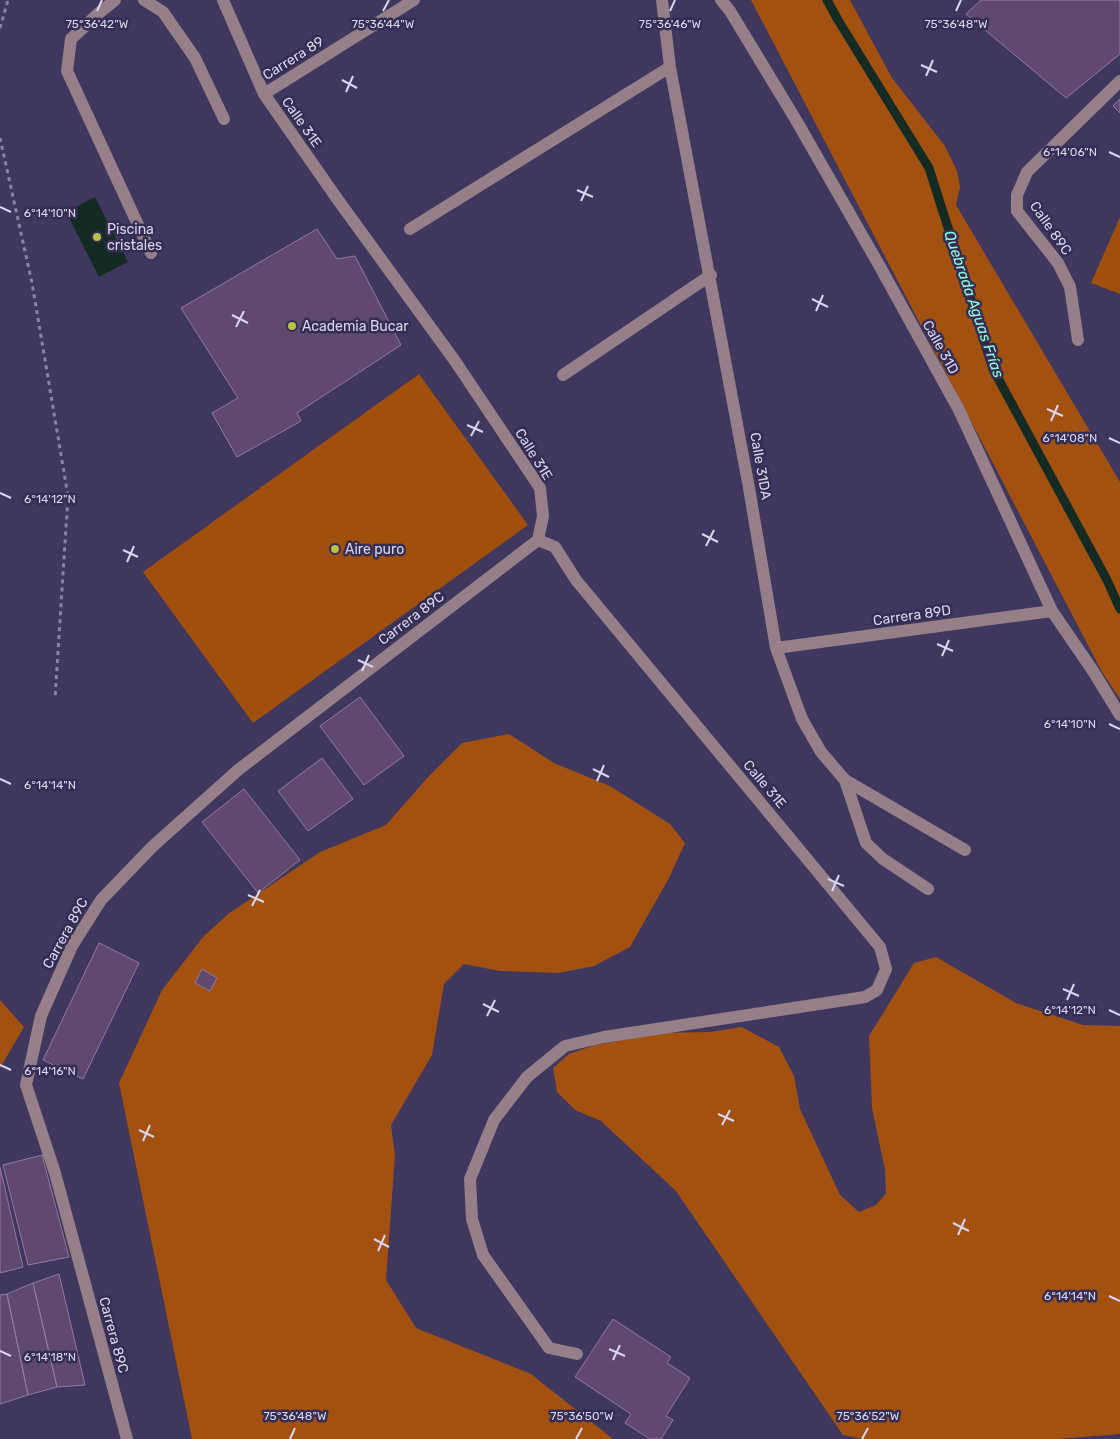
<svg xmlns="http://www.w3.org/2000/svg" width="1120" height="1439" font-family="Rubik,sans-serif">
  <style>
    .green { fill: #a04f0d }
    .forest { fill: #a25110 }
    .water { fill: #142b24 }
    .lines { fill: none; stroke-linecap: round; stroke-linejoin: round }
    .stream { stroke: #142b24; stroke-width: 9 }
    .building { fill: #60496e; stroke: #9279a1 }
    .path { stroke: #8984a3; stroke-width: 3; stroke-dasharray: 4 4; stroke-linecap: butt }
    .minor { stroke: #957f88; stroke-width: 12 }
    .ticks { fill: none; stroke: #d9d6ee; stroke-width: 2 }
    .poi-dot { fill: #b9c046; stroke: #352d52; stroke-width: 2 }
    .labels { text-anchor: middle; stroke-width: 5; stroke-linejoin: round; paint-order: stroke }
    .street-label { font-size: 14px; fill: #d9d6ee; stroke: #352d52 }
    .poi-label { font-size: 14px; fill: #d9d6ee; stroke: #352d52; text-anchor: start }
    .water-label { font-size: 15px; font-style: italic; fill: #8dfddc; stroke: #352d52 }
    .ticks-label { font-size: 12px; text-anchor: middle; fill: #d9d6ee; stroke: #352d52; stroke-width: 5; stroke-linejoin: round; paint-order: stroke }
  </style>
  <rect width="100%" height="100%" fill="#3f375e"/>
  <path class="green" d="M 1120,217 L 1120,294 L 1091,283 Z
    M 419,374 L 528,525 L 253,723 L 143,572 Z"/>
  <path class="forest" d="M 751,0 L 850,0 L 892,78 L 945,146 L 957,171 L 960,187 L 956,205 L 1120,482 L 1120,699 L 1102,672 Z
    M 509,734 L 554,763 L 610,786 L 670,824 L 685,843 L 669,878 L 630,947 L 594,966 L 558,973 L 500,971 L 464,964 L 444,984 L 432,1055 L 391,1125 L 395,1155 L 386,1280 L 416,1328 L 531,1374 L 613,1439 L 192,1439 L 119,1083 L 162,990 L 203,937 L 228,914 L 320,852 L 386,825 L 428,777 L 462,743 Z
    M 936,957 L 1016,1003 L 1083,1025 L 1120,1026 L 1120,1434 L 1057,1439 L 863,1439 L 843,1435 L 676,1191 L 601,1121 L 575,1110 L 557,1092 L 553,1068 L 569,1054 L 595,1045 L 664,1033 L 710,1032 L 742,1027 L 779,1047 L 794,1076 L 800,1109 L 840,1195 L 859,1212 L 876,1205 L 886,1193 L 885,1170 L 872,1108 L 869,1036 L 914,963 Z
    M 0,1000 L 24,1027 L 0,1068 Z"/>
  <path class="water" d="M 95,197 L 128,262 L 99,277 L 66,212 Z"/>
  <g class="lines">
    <path class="stream" d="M 827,0 L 838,20 L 929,168 L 993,369 L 1107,580 L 1120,609"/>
  </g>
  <path class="building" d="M 981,0 L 1120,0 L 1120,54 L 1066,98 L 966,14 Z
    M 1120,99 L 1120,113 L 1113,106 Z
    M 317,229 L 337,259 L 355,256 L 401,345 L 297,413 L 301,421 L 237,457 L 212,413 L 238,398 L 181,308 Z
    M 360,697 L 404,756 L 364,785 L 320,726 Z
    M 322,758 L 353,799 L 308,831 L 278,791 Z
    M 244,789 L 300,860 L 258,893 L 202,822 Z
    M 99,943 L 139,963 L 83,1079 L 43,1060 Z
    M 202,969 L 217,978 L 210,991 L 195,983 Z
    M 42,1155 L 69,1257 L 28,1265 L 3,1165 Z
    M 0,1167 L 23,1267 L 0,1273 Z
    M 59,1274 L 85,1385 L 57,1387 L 33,1283 Z
    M 33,1283 L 57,1387 L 28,1395 L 7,1294 Z
    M 7,1294 L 28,1395 L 0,1404 L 0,1295 Z
    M 613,1319 L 671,1357 L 667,1363 L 690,1378 L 666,1416 L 673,1420 L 661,1439 L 650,1439 L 625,1423 L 631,1414 L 575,1377 Z"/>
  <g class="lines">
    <path class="path" d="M 0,28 L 8,0
      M 0,138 L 32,283 L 68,496 L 55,699"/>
    <path class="minor" d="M 115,0 L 99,13 L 71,39 L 67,71 L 151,253
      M 144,0 L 163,12 L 195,58 L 224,119
      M 223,0 L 264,94 L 338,200 L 455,361 L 540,488 L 543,516 L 538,540
      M 662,0 L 670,67 L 749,488 L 776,648 L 802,719 L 821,752 L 845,780 L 866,843 L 883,859 L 928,889
      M 721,0 L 730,11 L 796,120 L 879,265 L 959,410 L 1052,611 L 1093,671 L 1120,715
      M 264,94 L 414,0
      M 410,229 L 670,67
      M 1078,340 L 1070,287 L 1058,263 L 1017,211 L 1017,195 L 1027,172 L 1120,81
      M 563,375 L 711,275
      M 538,540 L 555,547 L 576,580 L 880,947 L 886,969 L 877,990 L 865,997 L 604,1037 L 565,1046 L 527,1077 L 494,1120 L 470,1179 L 472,1219 L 483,1255 L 549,1348 L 577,1354
      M 776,648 L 1052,611
      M 845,780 L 965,850
      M 127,1439 L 55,1173 L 26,1085 L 41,1016 L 72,946 L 101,900 L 152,847 L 238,770 L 538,540"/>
  </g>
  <path class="ticks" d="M 97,11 L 102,0M 383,11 L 389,0M 670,11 L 675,0M 956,11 L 961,0M 921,65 L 937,72M 926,76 L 933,60M 342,80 L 357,88M 346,92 L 353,76M 1109,152 L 1120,157M 577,190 L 593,197M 581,201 L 588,186M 0,207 L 11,212M 812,299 L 828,307M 816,311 L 823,295M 232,315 L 248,323M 236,327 L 244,311M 1047,409 L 1063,416M 1051,421 L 1058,405M 467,425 L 483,432M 471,436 L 479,421M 1109,438 L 1120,443M 0,493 L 11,498M 702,534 L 718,542M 706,546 L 714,530M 123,550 L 138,557M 127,562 L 134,546M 937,644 L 953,651M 942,656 L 949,640M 358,660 L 373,667M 362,671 L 369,655M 1109,724 L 1120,729M 593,769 L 609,777M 0,779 L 11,784M 597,781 L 604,765M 828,879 L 844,886M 832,891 L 839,875M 248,895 L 264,902M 252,906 L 260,890M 1063,989 L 1079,996M 1067,1000 L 1074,984M 483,1004 L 499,1012M 1109,1010 L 1120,1015M 487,1016 L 495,1000M 0,1065 L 11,1070M 718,1114 L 734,1121M 722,1125 L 730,1110M 139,1130 L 154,1137M 143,1141 L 150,1125M 953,1223 L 969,1231M 958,1235 L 965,1219M 374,1239 L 389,1247M 378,1251 L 385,1235M 1109,1296 L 1120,1301M 609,1349 L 625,1356M 0,1351 L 11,1356M 613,1360 L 620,1345M 290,1439 L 295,1428M 576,1439 L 582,1428M 862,1439 L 868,1428"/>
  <g class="poi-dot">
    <circle cx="97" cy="237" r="5"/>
    <circle cx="292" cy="326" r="5"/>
    <circle cx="335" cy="549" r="5"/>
  </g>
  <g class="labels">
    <g class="street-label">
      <text transform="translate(293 58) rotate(-32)" y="5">Carrera 89</text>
      <text transform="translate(302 122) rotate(55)" y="5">Calle 31E</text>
      <text transform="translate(1051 228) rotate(55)" y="5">Calle 89C</text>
      <text transform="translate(941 347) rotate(61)" y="5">Calle 31D</text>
      <text transform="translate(534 454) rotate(58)" y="5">Calle 31E</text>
      <text transform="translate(761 466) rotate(80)" y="5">Calle 31DA</text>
      <text transform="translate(912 615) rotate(-8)" y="5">Carrera 89D</text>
      <text transform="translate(411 618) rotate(-37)" y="5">Carrera 89C</text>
      <text transform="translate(765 784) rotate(50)" y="5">Calle 31E</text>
      <text transform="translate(65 933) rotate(-61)" y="5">Carrera 89C</text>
      <text transform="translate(114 1335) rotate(75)" y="5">Carrera 89C</text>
    </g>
    <g class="poi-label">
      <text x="107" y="234">Piscina<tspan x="107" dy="16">cristales</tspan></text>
      <text x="302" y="331">Academia Bucar</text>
      <text x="345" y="554">Aire puro</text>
    </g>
    <g class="water-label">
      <text transform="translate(974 304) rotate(71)" y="5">Quebrada Aguas Frías</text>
    </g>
  </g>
  <g class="ticks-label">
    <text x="97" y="28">75°36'42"W</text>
    <text x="383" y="28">75°36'44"W</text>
    <text x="670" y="28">75°36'46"W</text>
    <text x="956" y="28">75°36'48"W</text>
    <text x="1070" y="156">6°14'06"N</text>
    <text x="50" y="217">6°14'10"N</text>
    <text x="1070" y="442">6°14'08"N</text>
    <text x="50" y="503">6°14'12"N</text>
    <text x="1070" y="728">6°14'10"N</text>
    <text x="50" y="789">6°14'14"N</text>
    <text x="1070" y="1014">6°14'12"N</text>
    <text x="50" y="1075">6°14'16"N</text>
    <text x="1070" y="1300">6°14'14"N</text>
    <text x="50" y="1361">6°14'18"N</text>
    <text x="295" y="1420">75°36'48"W</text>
    <text x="582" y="1420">75°36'50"W</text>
    <text x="868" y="1420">75°36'52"W</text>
  </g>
</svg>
